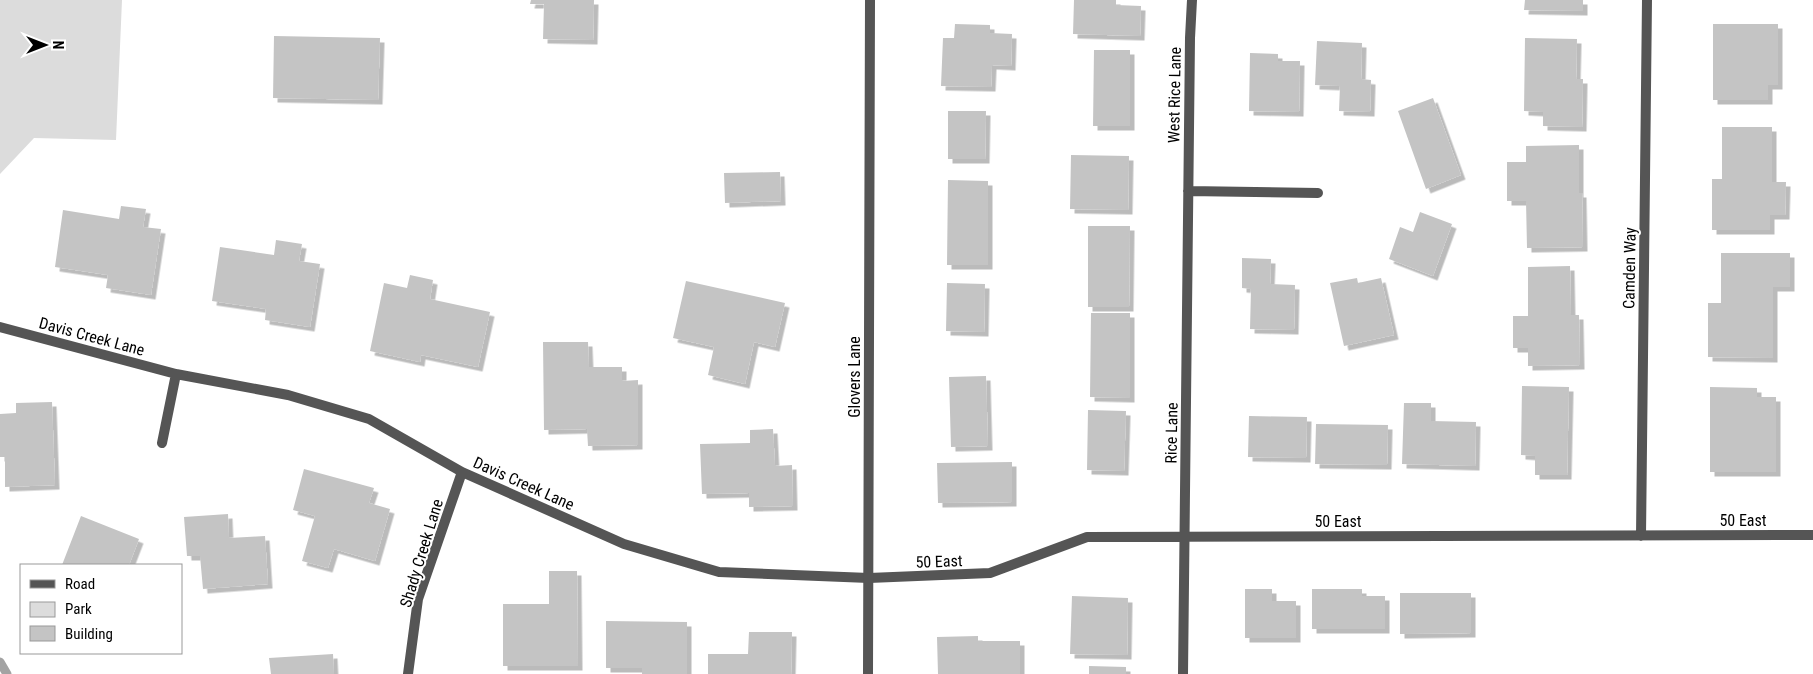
<svg xmlns="http://www.w3.org/2000/svg" width="1813" height="674" font-family="'Roboto Condensed',sans-serif">
  <style>
    .green { fill: #dcdcdc }
    .lines { fill: none; stroke-linecap: round; stroke-linejoin: round }
    .stream { stroke: #a3a3a3; stroke-width: 9 }
    .building { fill: #c4c4c4; filter: url(#shadow) }
    .minor { stroke: #555; stroke-width: 10 }
    .tertiary { stroke: #555; stroke-width: 10 }
    .labels { text-anchor: middle; stroke-width: 4; stroke-linejoin: round; paint-order: stroke }
    .street-label { font-size: 16px; fill: #000; stroke: #fff }
  </style>
  <defs>
    <filter id="shadow"><feDropShadow dx="4.5" dy="4.5" stdDeviation="0" flood-color="#0004"/></filter>
  </defs>
  <rect width="100%" height="100%" fill="#fff"/>
  <path class="green" d="M 0,0 L 122,0 L 116,140 L 34,138 L 0,174 Z"/>
  <g class="lines">
    <path class="stream" d="M 0,662 L 7,674"/>
  </g>
  <path class="building" d="M 531,0 L 594,0 L 593,40 L 543,39 L 544,4 L 530,4 Z
    M 1074,0 L 1116,0 L 1116,5 L 1141,6 L 1140,36 L 1073,34 Z
    M 1525,0 L 1583,0 L 1583,11 L 1524,10 Z
    M 955,24 L 990,25 L 990,33 L 1012,34 L 1011,66 L 992,65 L 991,87 L 941,86 L 943,38 L 954,38 Z
    M 1713,24 L 1778,24 L 1778,85 L 1768,85 L 1768,100 L 1713,100 Z
    M 274,36 L 380,38 L 378,100 L 273,98 Z
    M 1525,38 L 1577,39 L 1576,79 L 1583,79 L 1582,127 L 1543,126 L 1543,112 L 1524,111 Z
    M 1317,41 L 1362,43 L 1361,79 L 1371,80 L 1370,112 L 1339,111 L 1340,86 L 1315,85 Z
    M 1094,50 L 1130,50 L 1130,126 L 1093,126 Z
    M 1250,53 L 1278,54 L 1278,61 L 1300,61 L 1299,112 L 1249,111 Z
    M 1433,98 L 1461,175 L 1426,189 L 1398,111 Z
    M 948,111 L 986,111 L 985,159 L 948,159 Z
    M 1722,127 L 1772,127 L 1772,182 L 1786,182 L 1785,215 L 1770,215 L 1770,230 L 1712,230 L 1712,179 L 1722,179 Z
    M 1579,145 L 1579,193 L 1582,193 L 1583,247 L 1527,248 L 1526,201 L 1507,201 L 1507,162 L 1526,162 L 1526,146 Z
    M 1071,155 L 1129,156 L 1128,210 L 1070,209 Z
    M 780,172 L 781,201 L 725,203 L 724,173 Z
    M 948,180 L 988,181 L 988,265 L 947,265 Z
    M 121,206 L 146,209 L 143,227 L 161,229 L 151,295 L 106,288 L 108,275 L 55,267 L 63,210 L 119,219 Z
    M 1420,212 L 1452,224 L 1433,276 L 1389,259 L 1400,227 L 1413,232 Z
    M 1088,226 L 1130,226 L 1129,307 L 1088,307 Z
    M 276,240 L 302,244 L 299,261 L 320,264 L 310,327 L 265,320 L 266,309 L 212,301 L 220,247 L 274,255 Z
    M 1721,253 L 1790,253 L 1790,287 L 1773,287 L 1773,358 L 1708,357 L 1708,303 L 1721,303 Z
    M 1242,258 L 1271,259 L 1270,284 L 1295,285 L 1294,330 L 1250,329 L 1251,289 L 1242,288 Z
    M 1570,266 L 1571,315 L 1579,315 L 1580,365 L 1528,366 L 1528,348 L 1513,348 L 1513,316 L 1528,316 L 1528,267 Z
    M 410,275 L 433,280 L 430,299 L 490,312 L 478,367 L 421,355 L 420,362 L 370,351 L 384,283 L 407,288 Z
    M 1357,278 L 1358,283 L 1381,278 L 1394,335 L 1344,346 L 1330,283 Z
    M 686,281 L 785,303 L 775,347 L 754,342 L 745,384 L 708,375 L 714,347 L 673,338 Z
    M 947,283 L 985,284 L 984,332 L 946,331 Z
    M 1091,313 L 1130,313 L 1130,398 L 1090,397 Z
    M 543,342 L 588,342 L 589,367 L 622,367 L 622,381 L 638,380 L 638,445 L 588,446 L 587,429 L 544,430 Z
    M 986,376 L 988,446 L 951,447 L 949,377 Z
    M 1522,386 L 1569,387 L 1567,475 L 1535,475 L 1535,456 L 1521,455 Z
    M 1710,387 L 1757,388 L 1757,397 L 1776,397 L 1776,472 L 1710,472 Z
    M 52,402 L 55,485 L 5,487 L 5,457 L 0,457 L 0,414 L 16,413 L 16,403 Z
    M 1404,403 L 1431,403 L 1431,421 L 1476,422 L 1475,466 L 1402,464 Z
    M 1088,410 L 1126,411 L 1124,471 L 1087,470 Z
    M 1249,416 L 1307,417 L 1306,458 L 1248,457 Z
    M 1316,424 L 1388,425 L 1387,465 L 1315,464 Z
    M 773,429 L 775,466 L 792,465 L 793,506 L 749,507 L 749,493 L 702,494 L 700,444 L 750,443 L 750,430 Z
    M 1012,462 L 1012,502 L 938,503 L 937,463 Z
    M 304,469 L 374,488 L 369,503 L 390,509 L 375,561 L 334,549 L 328,568 L 302,561 L 315,516 L 293,510 Z
    M 228,514 L 229,538 L 265,536 L 268,584 L 203,589 L 200,556 L 187,556 L 184,517 Z
    M 81,516 L 139,539 L 129,565 L 62,565 Z
    M 549,571 L 577,571 L 578,666 L 503,666 L 503,604 L 549,604 Z
    M 1245,589 L 1272,589 L 1272,601 L 1296,601 L 1296,638 L 1245,638 Z
    M 1312,589 L 1362,589 L 1362,596 L 1385,596 L 1385,629 L 1312,629 Z
    M 1400,593 L 1471,593 L 1471,633 L 1400,634 Z
    M 1072,596 L 1128,598 L 1127,655 L 1070,654 Z
    M 606,621 L 687,622 L 687,674 L 642,674 L 642,668 L 606,668 Z
    M 749,632 L 792,632 L 791,674 L 708,674 L 708,654 L 748,654 Z
    M 978,636 L 978,641 L 1020,641 L 1020,674 L 938,674 L 937,637 Z
    M 333,654 L 334,674 L 271,674 L 269,658 Z
    M 1089,666 L 1126,667 L 1126,674 L 1089,674 Z"/>
  <g class="lines">
    <path class="minor" d="M 1188,191 L 1318,193
      M 0,327 L 176,374 L 288,395 L 369,419 L 462,472 L 624,544 L 719,572 L 869,578 L 990,573 L 1087,537 L 1813,535
      M 162,443 L 176,374
      M 1641,536 L 1647,0
      M 408,674 L 418,599 L 462,472
      M 1183,674 L 1190,38 L 1192,0"/>
    <path class="tertiary" d="M 868,674 L 870,0"/>
  </g>
  <g class="labels">
    <g class="street-label">
      <text transform="translate(1174 95) rotate(-89)" y="6">West Rice Lane</text>
      <text transform="translate(1629 268) rotate(-89)" y="6">Camden Way</text>
      <text transform="translate(92 336) rotate(15)" y="6">Davis Creek Lane</text>
      <text transform="translate(854 377) rotate(-90)" y="6">Glovers Lane</text>
      <text transform="translate(1171 433) rotate(-89)" y="6">Rice Lane</text>
      <text transform="translate(524 483) rotate(24)" y="6">Davis Creek Lane</text>
      <text x="1743" y="526">50 East</text>
      <text x="1338" y="527">50 East</text>
      <text transform="translate(421 553) rotate(-73)" y="6">Shady Creek Lane</text>
      <text transform="translate(939 561) rotate(-2)" y="6">50 East</text>
    </g>
  </g>
  <rect x="20" y="564" width="162" height="90" fill="#ffffff" stroke="#999999"/>
  <rect x="30" y="580" width="25" height="8" fill="#555555" stroke="#999999"/>
  <text x="65" y="589" font-size="15" fill="#000000">Road</text>
  <rect x="30" y="602" width="25" height="15" fill="#dcdcdc" stroke="#999999"/>
  <text x="65" y="614" font-size="15" fill="#000000">Park</text>
  <rect x="30" y="626" width="25" height="15" fill="#c4c4c4" stroke="#999999"/>
  <text x="65" y="639" font-size="15" fill="#000000">Building</text>
  <g transform="translate(45 45) rotate(90)" stroke="#ffffff" stroke-width="4" paint-order="stroke">
  <path d="M0-4L9 19L0 12L-9 19Z" fill="#000000"/>
  <text y="-8" font-size="14" font-weight="bold" text-anchor="middle" fill="#000000">N</text>
  </g>
</svg>
